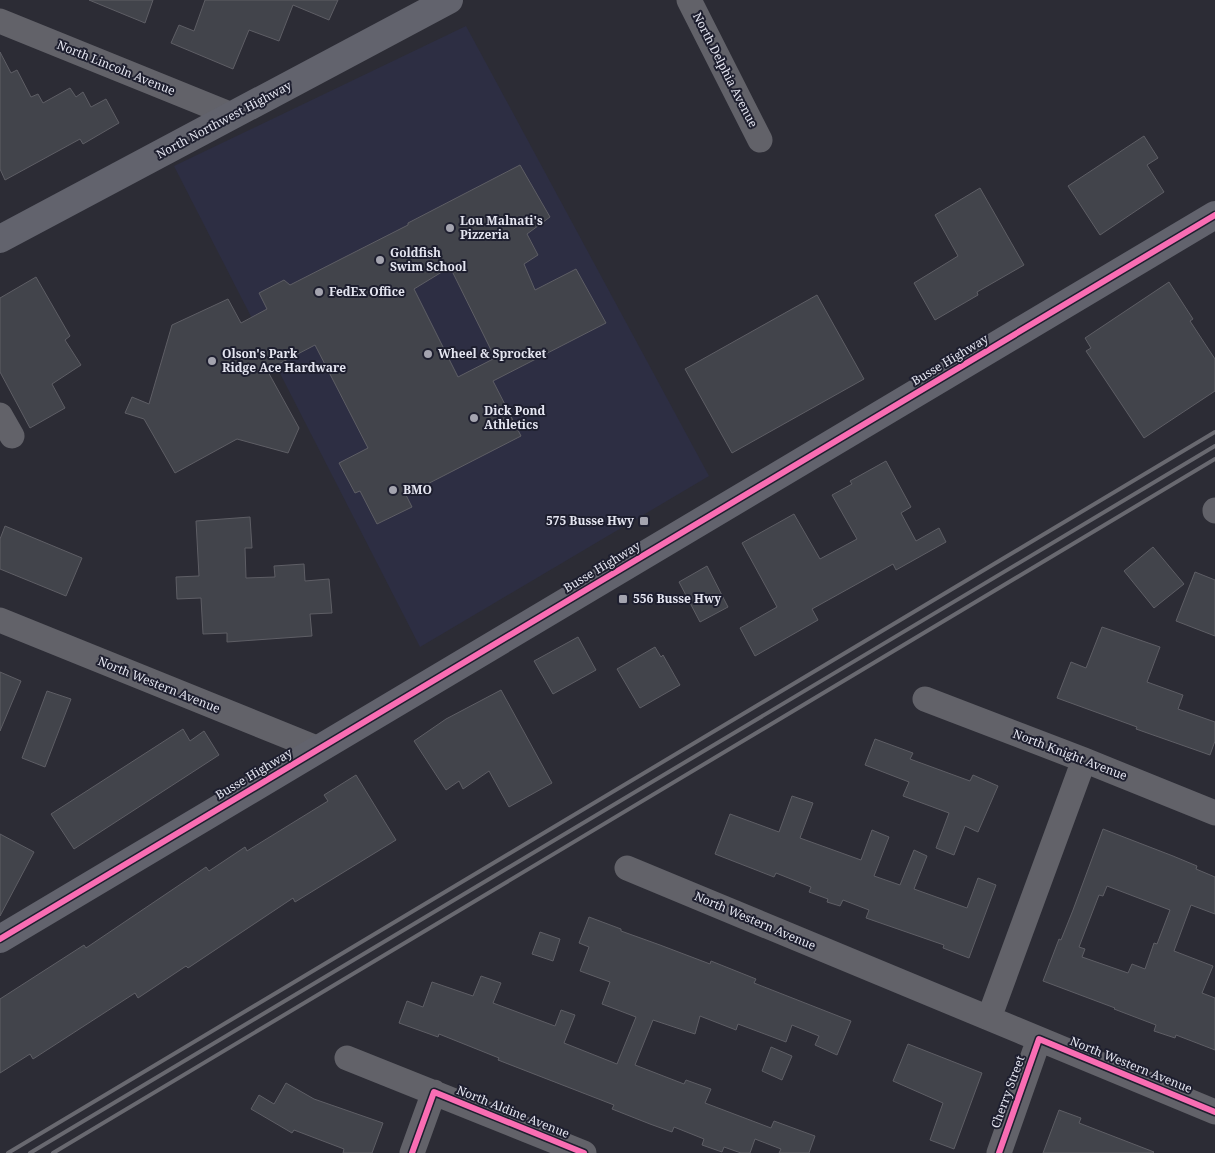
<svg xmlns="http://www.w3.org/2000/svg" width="1215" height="1153" font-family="'Noto Serif',serif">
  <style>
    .built { fill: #2d2e43 }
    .building { fill: #42444b; stroke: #5e5e65; fill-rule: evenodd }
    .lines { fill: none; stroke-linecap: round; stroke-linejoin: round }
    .minor { stroke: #626269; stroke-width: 25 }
    .major { stroke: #62636d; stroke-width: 28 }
    .rail { stroke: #696970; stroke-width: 4 }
    .cycleway-casing { stroke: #1e1f2f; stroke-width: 9 }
    .cycleway { stroke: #f96db3; stroke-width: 6 }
    .poi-dot { fill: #a4a4af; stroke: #1e1f2f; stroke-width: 2 }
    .labels { text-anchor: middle; stroke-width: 4; stroke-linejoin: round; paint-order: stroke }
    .street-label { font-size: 12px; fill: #e4e5f0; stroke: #1e1f2f }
    .poi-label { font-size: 12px; font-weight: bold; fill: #e4e5f0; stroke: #1e1f2f; text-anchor: start }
  </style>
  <rect width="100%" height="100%" fill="#2c2c35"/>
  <path class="built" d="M 466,26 L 709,476 L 420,647 L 174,166 Z"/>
  <path class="building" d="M 89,0 L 153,0 L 145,23 Z
    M 205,0 L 338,0 L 329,20 L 293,5 L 279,41 L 249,30 L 233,69 L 171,43 L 179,25 L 194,31 Z
    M 0,52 L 11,73 L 17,70 L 31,97 L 38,94 L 43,103 L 70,88 L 76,97 L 83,92 L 91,107 L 106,99 L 119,123 L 83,144 L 80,139 L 5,180 L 0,169 Z
    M 1144,136 L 1158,158 L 1147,165 L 1164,192 L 1100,235 L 1068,186 Z
    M 520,165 L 550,217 L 527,234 L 538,255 L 524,264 L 535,290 L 576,269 L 606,323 L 493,381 L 521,436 L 406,495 L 412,507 L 377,524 L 360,491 L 355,493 L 339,463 L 368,448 L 315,345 L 267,370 L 299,428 L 288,453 L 237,439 L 175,473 L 144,419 L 125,413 L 132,397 L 149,404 L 172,325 L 228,299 L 241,323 L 267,309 L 259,293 L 284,280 L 290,285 L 408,225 L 408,223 ZM 450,267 L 495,358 L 458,377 L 414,289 Z
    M 980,188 L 1024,265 L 977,292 L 978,295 L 935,320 L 914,283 L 958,256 L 935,215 Z
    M 36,277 L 70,336 L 65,340 L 81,365 L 52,384 L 65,408 L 30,428 L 0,372 L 0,298 Z
    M 1169,282 L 1193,319 L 1190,321 L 1215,359 L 1215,391 L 1144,438 L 1086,351 L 1091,348 L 1085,338 Z
    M 817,295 L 864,379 L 732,453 L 685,369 Z
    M 886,461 L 911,507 L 901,513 L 916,541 L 939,528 L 946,542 L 896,570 L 893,564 L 812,609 L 818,620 L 755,656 L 740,628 L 777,607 L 742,543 L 794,514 L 820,559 L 857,539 L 832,495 L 852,484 L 850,481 Z
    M 250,517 L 252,548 L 245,548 L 246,578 L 275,577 L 274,566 L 304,564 L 305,581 L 329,579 L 332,613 L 310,614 L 312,636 L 227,642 L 227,633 L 203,634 L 201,598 L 177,599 L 176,577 L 199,576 L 196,521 Z
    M 5,526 L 82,558 L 66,596 L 0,569 L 0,539 Z
    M 1153,547 L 1184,584 L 1154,608 L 1124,571 Z
    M 707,566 L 728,607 L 700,622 L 679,582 Z
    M 1195,572 L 1215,580 L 1215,636 L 1176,621 Z
    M 1102,627 L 1160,647 L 1147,682 L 1183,695 L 1178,709 L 1215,722 L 1215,741 L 1210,755 L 1136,729 L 1137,727 L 1057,698 L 1071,662 L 1086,668 Z
    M 578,637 L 596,670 L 553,694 L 534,661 Z
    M 655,647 L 661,657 L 663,655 L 680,685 L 640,708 L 617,669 Z
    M 0,672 L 21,681 L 0,731 Z
    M 501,690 L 552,783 L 509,807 L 489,771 L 463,789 L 459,781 L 446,790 L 414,741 L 446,719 Z
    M 47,691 L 71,699 L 45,767 L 22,758 Z
    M 183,729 L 190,741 L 204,731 L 219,755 L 74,849 L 51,814 Z
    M 875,739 L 913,753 L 910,759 L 970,781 L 973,775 L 998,786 L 978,832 L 965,826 L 954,855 L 936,848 L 949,813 L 903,796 L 909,782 L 865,765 Z
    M 356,775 L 396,840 L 295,902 L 293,898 L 188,968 L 186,966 L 138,998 L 135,993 L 33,1059 L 30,1054 L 0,1073 L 0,999 L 84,945 L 86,948 L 206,867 L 209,871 L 245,847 L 247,851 L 328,801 L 324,795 Z
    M 792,796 L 813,803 L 800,838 L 861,860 L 872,830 L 889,837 L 874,876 L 900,885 L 914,850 L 927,856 L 914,889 L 967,908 L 978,878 L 996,885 L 969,958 L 943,948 L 944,945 L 866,918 L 869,910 L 843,900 L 840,906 L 827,902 L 828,899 L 809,892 L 811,887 L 776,873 L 774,877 L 715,854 L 730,814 L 779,832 Z
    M 1103,829 L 1173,856 L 1197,866 L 1196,869 L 1215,877 L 1215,914 L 1191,905 L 1174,951 L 1213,966 L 1202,993 L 1215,998 L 1215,1050 L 1176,1035 L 1175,1038 L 1154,1031 L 1156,1025 L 1114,1009 L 1115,1008 L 1043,981 L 1059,939 L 1061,940 L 1073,910 ZM 1107,886 L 1170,910 L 1157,944 L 1154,943 L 1145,969 L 1132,964 L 1128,973 L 1082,957 L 1085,949 L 1079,947 L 1099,895 L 1103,896 Z
    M 0,834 L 34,852 L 0,916 Z
    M 589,917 L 621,929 L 621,931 L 660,945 L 710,964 L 711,961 L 756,979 L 754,983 L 851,1021 L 837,1055 L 815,1045 L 819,1036 L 792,1025 L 786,1042 L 738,1024 L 736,1030 L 700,1016 L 695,1034 L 653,1020 L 635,1065 L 684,1084 L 686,1080 L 711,1089 L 705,1103 L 771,1128 L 774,1121 L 815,1136 L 809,1153 L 779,1153 L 781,1149 L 755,1139 L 750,1153 L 741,1153 L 724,1147 L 722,1152 L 702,1145 L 704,1139 L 674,1127 L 672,1132 L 650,1124 L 612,1109 L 614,1105 L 498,1060 L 499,1058 L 439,1034 L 438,1037 L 399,1023 L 407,1001 L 423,1007 L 432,982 L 473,996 L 481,976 L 501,983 L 493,1003 L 555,1026 L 561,1010 L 575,1015 L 564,1043 L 617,1064 L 636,1017 L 602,1004 L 610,982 L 580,971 L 589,947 L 579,943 Z
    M 540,932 L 560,939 L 553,961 L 532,954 Z
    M 908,1044 L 982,1073 L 954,1149 L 930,1140 L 943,1103 L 893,1081 Z
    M 771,1047 L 792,1056 L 782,1080 L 762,1071 Z
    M 286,1083 L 314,1099 L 383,1123 L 372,1153 L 343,1153 L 344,1149 L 294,1130 L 292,1133 L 251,1109 L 259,1095 L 274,1104 Z
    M 1059,1110 L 1081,1118 L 1079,1123 L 1154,1152 L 1153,1153 L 1043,1153 Z"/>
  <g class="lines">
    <path class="minor" d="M 689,0 L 760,140
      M 0,21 L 232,115
      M 0,415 L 12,436
      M 1215,510 L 1215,511
      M 0,620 L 319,749
      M 925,699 L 1084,760 L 1215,813
      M 627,868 L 1215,1112
      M 989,1018 L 1084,760
      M 347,1058 L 584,1153
      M 412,1153 L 434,1092
      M 999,1153 L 1039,1039"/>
    <path class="major" d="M 0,239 L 449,0
      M 0,939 L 1215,215"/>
    <path class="rail" d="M 8,1153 L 1215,432
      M 30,1153 L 1215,446
      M 53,1153 L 1215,459"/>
    <defs>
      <path id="cycleway" d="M 0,939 L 1215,215
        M 412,1153 L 434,1092 L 584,1153
        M 999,1153 L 1039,1039 L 1215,1112"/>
    </defs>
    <use href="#cycleway" class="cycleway-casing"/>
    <use href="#cycleway" class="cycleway"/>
  </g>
  <g class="poi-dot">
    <circle cx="450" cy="228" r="5"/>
    <circle cx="380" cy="260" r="5"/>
    <circle cx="319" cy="292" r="5"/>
    <circle cx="428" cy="354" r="5"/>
    <circle cx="212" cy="361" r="5"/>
    <circle cx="474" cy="418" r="5"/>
    <circle cx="393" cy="490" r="5"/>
    <rect x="639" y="516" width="10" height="10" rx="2.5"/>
    <rect x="618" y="594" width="10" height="10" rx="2.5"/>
  </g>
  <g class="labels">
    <g class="street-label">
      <text transform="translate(116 68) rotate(22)" y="4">North Lincoln Avenue</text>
      <text transform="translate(725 70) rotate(63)" y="4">North Delphia Avenue</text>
      <text transform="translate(224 120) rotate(-28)" y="4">North Northwest Highway</text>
      <text transform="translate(950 360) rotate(-31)" y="4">Busse Highway</text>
      <text transform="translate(602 567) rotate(-31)" y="4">Busse Highway</text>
      <text transform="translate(159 685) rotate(22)" y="4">North Western Avenue</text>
      <text transform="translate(1070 755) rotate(21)" y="4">North Knight Avenue</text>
      <text transform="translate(254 774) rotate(-31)" y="4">Busse Highway</text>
      <text transform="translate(755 921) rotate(23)" y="4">North Western Avenue</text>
      <text transform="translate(1131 1065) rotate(22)" y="4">North Western Avenue</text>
      <text transform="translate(1008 1092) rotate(-70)" y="4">Cherry Street</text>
      <text transform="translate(513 1112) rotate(22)" y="4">North Aldine Avenue</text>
    </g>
    <g class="poi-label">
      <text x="460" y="225">Lou Malnati's<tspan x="460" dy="14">Pizzeria</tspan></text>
      <text x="390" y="257">Goldfish<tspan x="390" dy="14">Swim School</tspan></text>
      <text x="329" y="296">FedEx Office</text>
      <text x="222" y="358">Olson's Park<tspan x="222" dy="14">Ridge Ace Hardware</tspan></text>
      <text x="438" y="358">Wheel &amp; Sprocket</text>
      <text x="484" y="415">Dick Pond<tspan x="484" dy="14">Athletics</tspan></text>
      <text x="403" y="494">BMO</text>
      <text x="634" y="525" text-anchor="end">575 Busse Hwy</text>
      <text x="633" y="603">556 Busse Hwy</text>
    </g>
  </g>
</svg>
